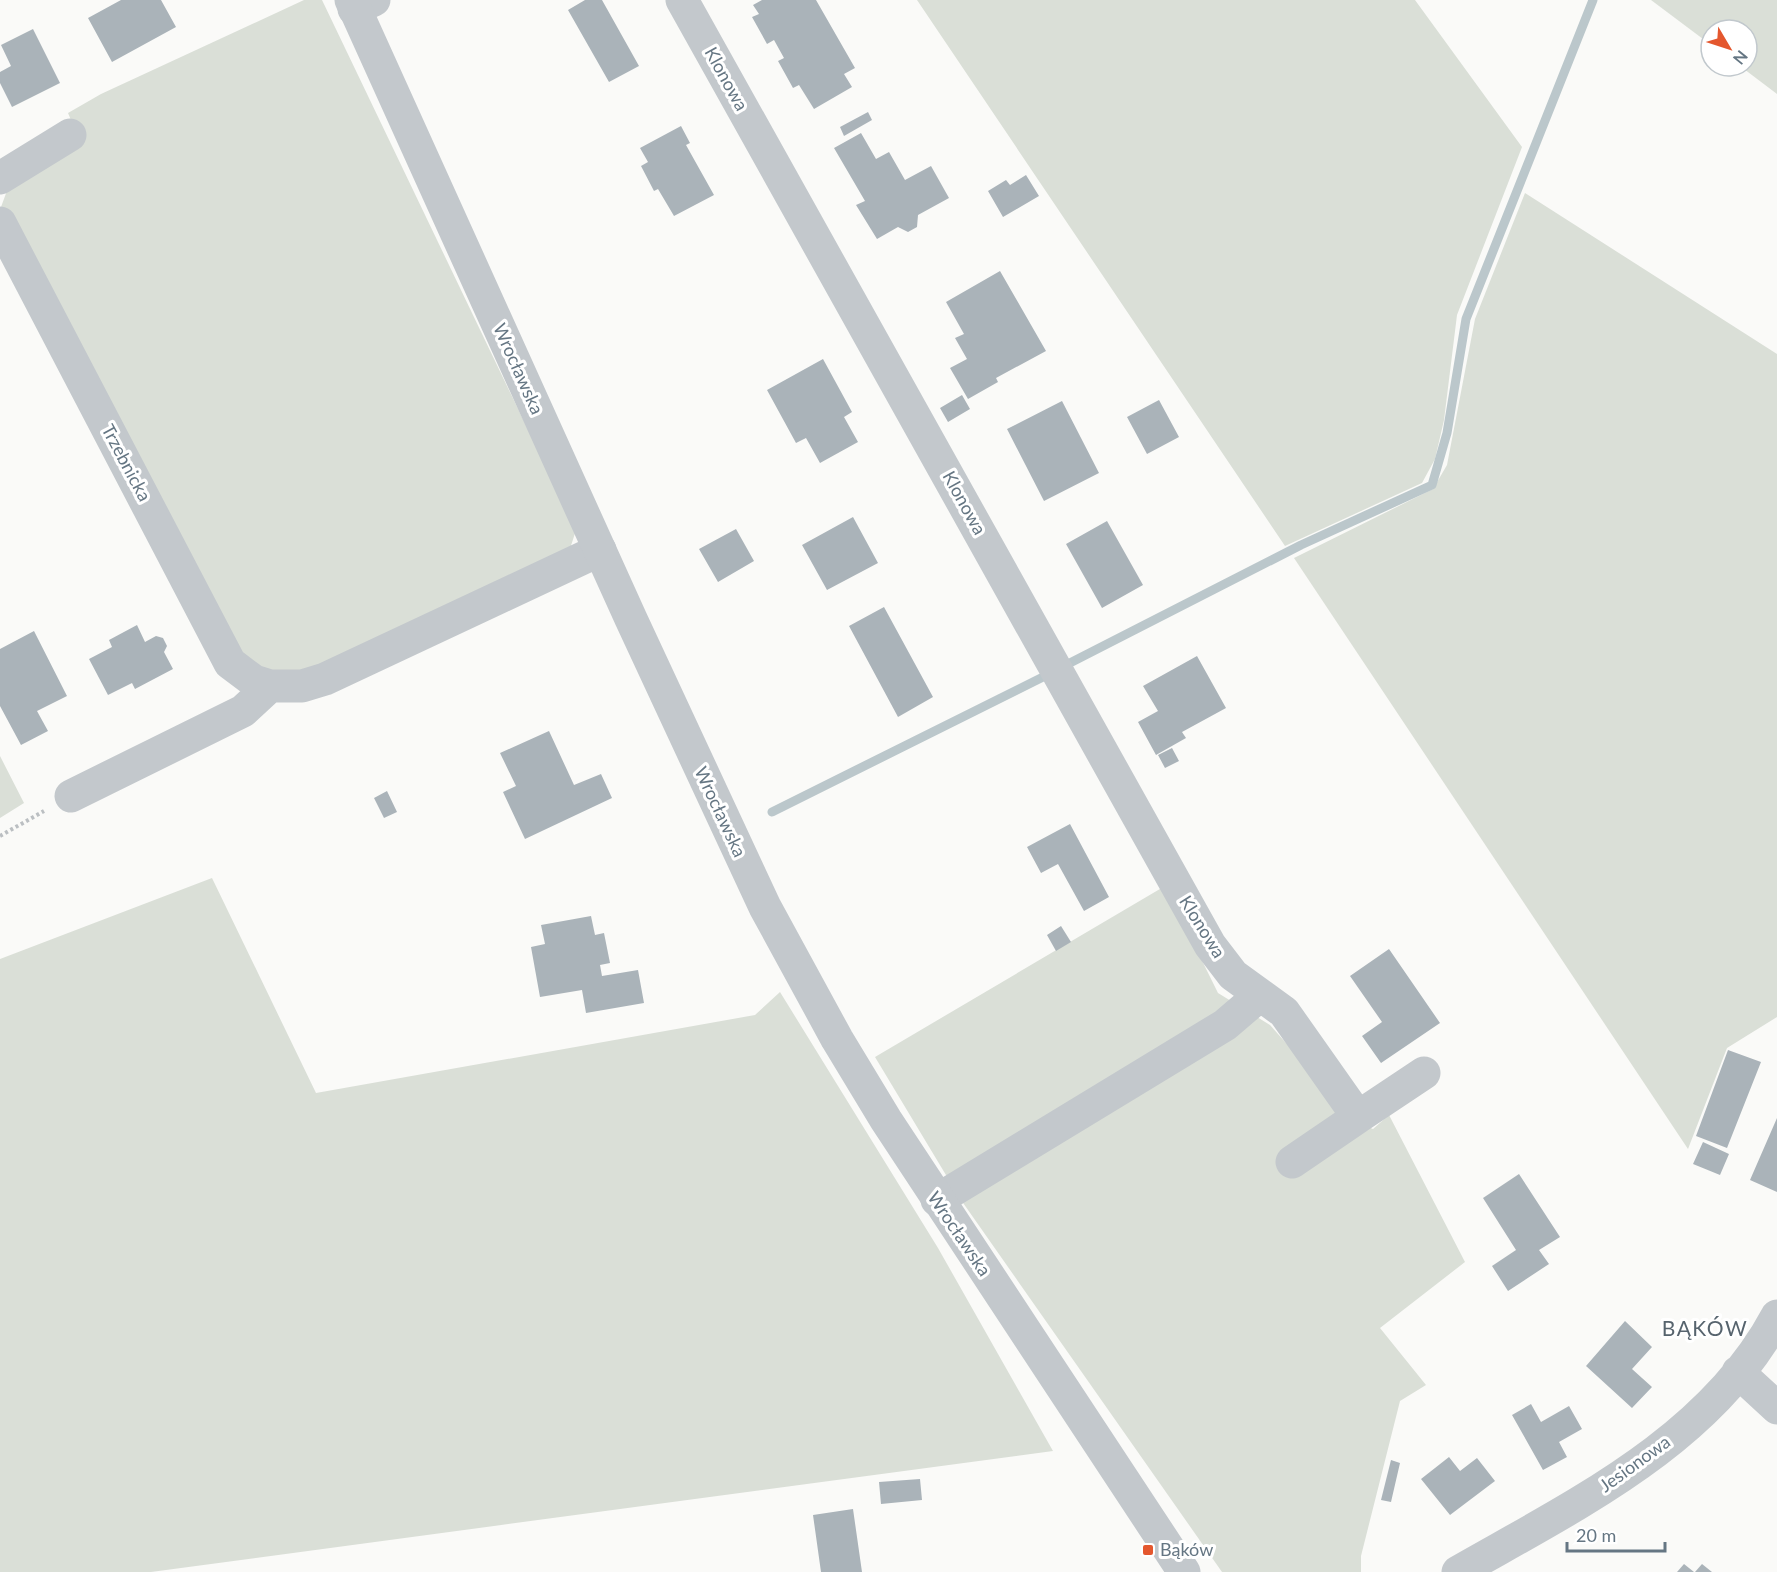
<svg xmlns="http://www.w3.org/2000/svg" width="1777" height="1572" font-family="Lato,sans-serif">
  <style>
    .green { fill: #dadfd7 }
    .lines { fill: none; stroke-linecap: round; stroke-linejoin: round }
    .stream { stroke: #bbc7cb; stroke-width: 9 }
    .building { fill: #aab3b9 }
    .path { stroke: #bbbfc2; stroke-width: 4; stroke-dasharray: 3 3; stroke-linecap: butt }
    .minor { stroke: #c3c8cc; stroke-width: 33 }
    .tertiary { stroke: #c3c8cc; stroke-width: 33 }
    .poi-dot { fill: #e4572e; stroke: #fff; stroke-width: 2 }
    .labels { text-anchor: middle; stroke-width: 6; stroke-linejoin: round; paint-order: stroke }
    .street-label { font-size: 18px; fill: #657683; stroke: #fff }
    .poi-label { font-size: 18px; fill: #657683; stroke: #fff; text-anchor: start }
    .quarter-label { font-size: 21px; letter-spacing: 1.5px; fill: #57646e; stroke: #fff }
  </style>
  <rect width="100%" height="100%" fill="#fafaf8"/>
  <path class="green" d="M 304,0 L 322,0 L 576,530 L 569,552 L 287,680 L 249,670 L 1,207 L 8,188 L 79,139 L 68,113 L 101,94 Z
    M 917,0 L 1415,0 L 1522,147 L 1457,315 L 1444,420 L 1435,459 L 1422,483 L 1285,546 Z
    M 1651,0 L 1777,0 L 1777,94 L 1740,66 L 1747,66 L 1747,30 L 1711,30 L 1711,45 Z
    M 1525,193 L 1777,354 L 1777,1017 L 1727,1048 L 1688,1149 L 1294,558 L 1433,489 L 1447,465 L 1475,319 Z
    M 0,756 L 24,803 L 0,818 Z
    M 212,878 L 316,1093 L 755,1015 L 780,992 L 938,1248 L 1053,1451 L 151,1572 L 0,1572 L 0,959 Z
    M 1165,886 L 1218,993 L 1270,1025 L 1356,1122 L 1373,1129 L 1389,1115 L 1465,1262 L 1380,1328 L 1426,1385 L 1400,1401 L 1361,1556 L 1361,1572 L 1222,1572 L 961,1200 L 875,1057 Z"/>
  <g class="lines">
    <path class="stream" d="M 1064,666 L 1301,545 L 1432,485 L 1447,433 L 1466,319 L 1593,0
      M 772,812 L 1045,676"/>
  </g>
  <path class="building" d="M 121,0 L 161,0 L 176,27 L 112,62 L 88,18 Z
    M 585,0 L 602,0 L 639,66 L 609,82 L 568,10 Z
    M 762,0 L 816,0 L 855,68 L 844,74 L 852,87 L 814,109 L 799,85 L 793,88 L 778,61 L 784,58 L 774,40 L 767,44 L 752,17 L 759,14 L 753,5 Z
    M 33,29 L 60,83 L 12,107 L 0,83 L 0,72 L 11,66 L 1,45 Z
    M 868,112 L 872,120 L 844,136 L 840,127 Z
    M 681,126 L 690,143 L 686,145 L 714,195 L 674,216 L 658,189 L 654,191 L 641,166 L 648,162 L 640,148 Z
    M 861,133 L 876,159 L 889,152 L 905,180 L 931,166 L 949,198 L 918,215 L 917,227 L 908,232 L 898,227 L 877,239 L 856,205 L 865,201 L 834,148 Z
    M 1026,175 L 1039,196 L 1003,217 L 988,191 L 1006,180 L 1010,185 Z
    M 1000,271 L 1046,351 L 996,378 L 998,382 L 968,399 L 950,368 L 967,359 L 955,338 L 964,334 L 946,302 Z
    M 823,359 L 852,412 L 844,417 L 858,442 L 820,463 L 806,438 L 796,443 L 767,390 Z
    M 962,395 L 970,409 L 948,422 L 940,408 Z
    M 1159,400 L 1179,437 L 1147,454 L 1127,417 Z
    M 1062,401 L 1099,473 L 1044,501 L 1007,429 Z
    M 853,517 L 878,563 L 827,590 L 802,545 Z
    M 1107,521 L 1143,585 L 1102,608 L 1066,544 Z
    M 736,529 L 754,561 L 718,582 L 699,549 Z
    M 884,607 L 933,697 L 898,717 L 849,626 Z
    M 137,625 L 145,642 L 156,636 L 163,638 L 167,646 L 164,652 L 173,669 L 135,689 L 132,683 L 108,695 L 89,659 L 112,647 L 109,640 Z
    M 34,631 L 67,696 L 37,711 L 48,731 L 21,745 L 0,706 L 0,649 Z
    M 1197,656 L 1226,708 L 1182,732 L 1186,738 L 1156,755 L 1138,722 L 1158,711 L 1143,686 Z
    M 549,731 L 574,785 L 601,774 L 612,798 L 525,839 L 503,792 L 516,786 L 500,753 Z
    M 1172,748 L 1179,761 L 1165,768 L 1158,755 Z
    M 387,791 L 397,812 L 384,818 L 374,798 Z
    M 1070,824 L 1109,897 L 1084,911 L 1058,864 L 1041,873 L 1027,847 Z
    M 591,916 L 595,935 L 604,933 L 610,963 L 600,965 L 602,976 L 638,970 L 644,1003 L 586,1013 L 582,990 L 540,997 L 531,947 L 545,944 L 541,925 Z
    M 1061,926 L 1071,942 L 1056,951 L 1047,935 Z
    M 1389,949 L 1440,1023 L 1381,1063 L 1362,1036 L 1382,1022 L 1350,976 Z
    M 1728,1050 L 1761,1062 L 1727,1148 L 1696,1136 Z
    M 1777,1118 L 1777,1192 L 1750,1180 Z
    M 1703,1142 L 1729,1154 L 1720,1175 L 1693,1164 Z
    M 1519,1174 L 1560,1237 L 1539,1250 L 1549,1264 L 1508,1291 L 1492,1266 L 1516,1250 L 1483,1198 Z
    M 1625,1321 L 1652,1347 L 1632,1369 L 1652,1387 L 1632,1408 L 1586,1366 Z
    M 1531,1404 L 1541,1422 L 1569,1406 L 1582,1429 L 1559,1442 L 1567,1457 L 1543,1470 L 1512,1415 Z
    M 1449,1457 L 1460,1471 L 1477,1458 L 1495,1481 L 1450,1515 L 1421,1479 Z
    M 1391,1460 L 1400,1463 L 1391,1502 L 1381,1500 Z
    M 920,1479 L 922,1500 L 881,1504 L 879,1482 Z
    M 853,1509 L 862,1572 L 821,1572 L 813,1515 Z
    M 1684,1564 L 1694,1572 L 1677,1572 Z
    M 1702,1564 L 1712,1572 L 1695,1572 Z"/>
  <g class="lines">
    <path class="path" d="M 0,836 L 44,811"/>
    <path class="minor" d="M 682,0 L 1210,945 L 1233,975 L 1284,1012 L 1358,1117 L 1424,1073
      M 354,9 L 374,0
      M 0,178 L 70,135
      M 0,223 L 230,663 L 254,681 L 270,686
      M 71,796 L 243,711 L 270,686 L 302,686 L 325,679 L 600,550
      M 1292,1162 L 1358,1117
      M 937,1200 L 1225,1025 L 1260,995
      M 1738,1372 L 1777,1408
      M 1458,1572 C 1575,1505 1711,1440 1777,1316"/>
    <path class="tertiary" d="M 351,0 L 631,619 L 765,907 L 837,1039 L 886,1120 L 1184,1572"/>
  </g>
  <rect class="poi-dot" x="1142" y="1544" width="12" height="12" rx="3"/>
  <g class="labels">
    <g class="street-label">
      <text transform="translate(726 79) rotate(61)" y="6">Klonowa</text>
      <text transform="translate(518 369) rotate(66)" y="6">Wrocławska</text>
      <text transform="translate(126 463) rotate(62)" y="6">Trzebnicka</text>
      <text transform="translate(964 503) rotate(61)" y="6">Klonowa</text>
      <text transform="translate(720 812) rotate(65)" y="6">Wrocławska</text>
      <text transform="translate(1202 927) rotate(58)" y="6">Klonowa</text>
      <text transform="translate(959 1234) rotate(56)" y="6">Wrocławska</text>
      <text transform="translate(1635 1464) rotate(-36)" y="6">Jesionowa</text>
    </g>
    <g class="poi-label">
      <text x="1160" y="1556">Bąków</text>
    </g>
    <g class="quarter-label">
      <text x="1705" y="1336">BĄKÓW</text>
    </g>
  </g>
  <g transform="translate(1729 48) rotate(129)"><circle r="28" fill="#ffffff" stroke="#c1c8cd" stroke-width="1.5"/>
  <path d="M0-4.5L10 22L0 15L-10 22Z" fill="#e4572e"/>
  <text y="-9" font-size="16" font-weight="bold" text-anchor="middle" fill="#657683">N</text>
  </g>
  <path d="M1567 1542v9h98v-9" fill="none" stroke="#657683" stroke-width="3"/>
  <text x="1576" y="1542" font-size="18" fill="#657683" stroke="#ffffff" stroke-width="4.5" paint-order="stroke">20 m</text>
</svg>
